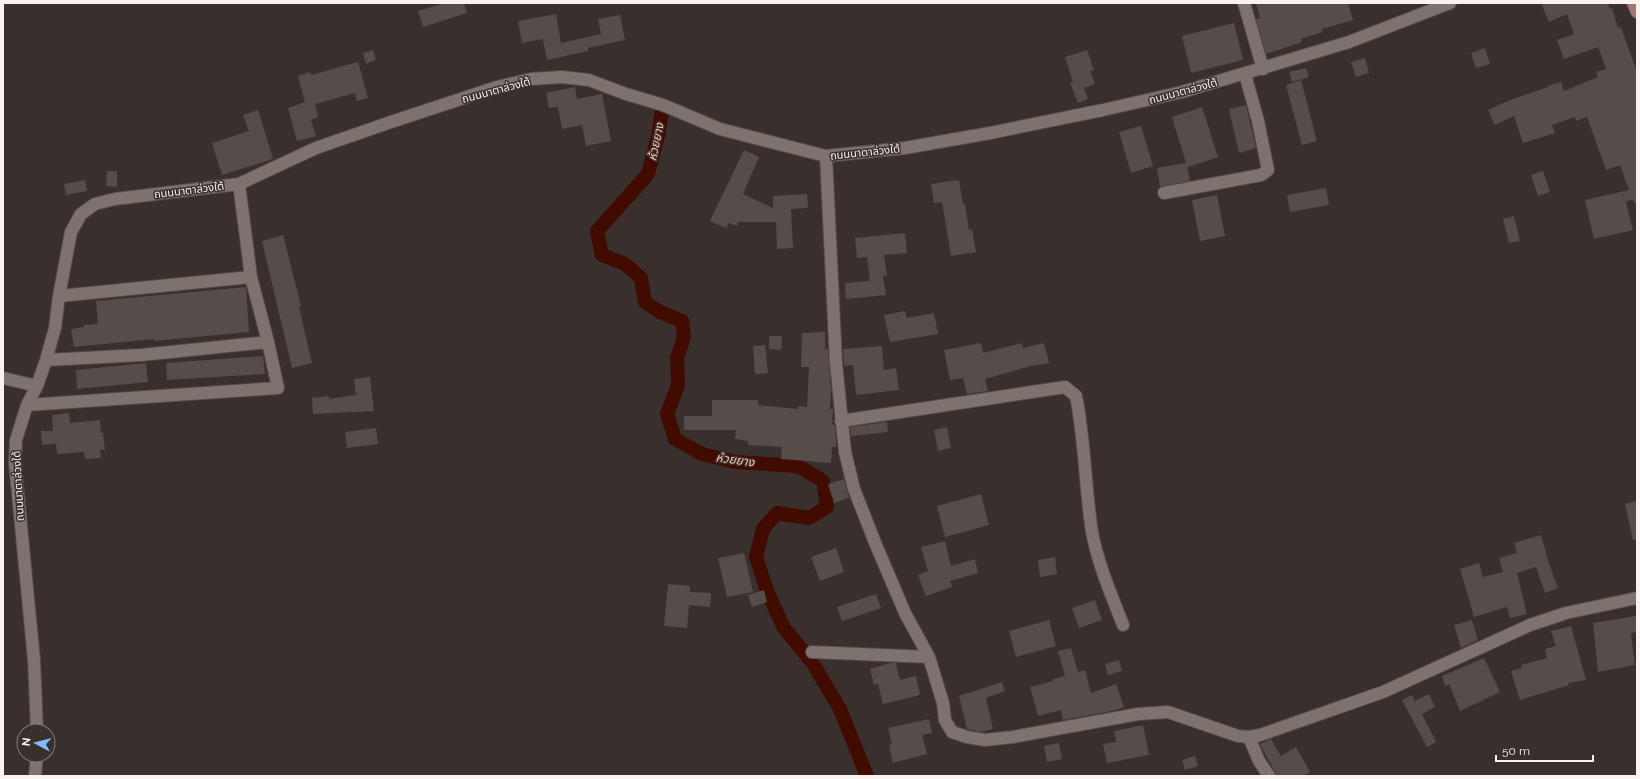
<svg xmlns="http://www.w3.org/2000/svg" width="1640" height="779" font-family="Raleway,'Noto Sans Thai',sans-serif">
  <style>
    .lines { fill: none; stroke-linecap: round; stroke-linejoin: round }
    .canal { stroke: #410b00; stroke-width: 14 }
    .building { fill: #564c49 }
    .street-casing { stroke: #544c49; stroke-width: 14 }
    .secondary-casing { stroke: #544c49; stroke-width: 14 }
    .street { stroke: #7e726f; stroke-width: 12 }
    .secondary { stroke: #a17a6e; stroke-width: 12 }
    .labels { text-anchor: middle; stroke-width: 3; stroke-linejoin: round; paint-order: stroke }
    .street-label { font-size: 11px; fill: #f8f2f0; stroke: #392f2c }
    .water-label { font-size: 12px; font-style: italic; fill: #fac2b0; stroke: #392f2c }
  </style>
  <rect width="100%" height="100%" fill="#392f2c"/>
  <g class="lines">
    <path class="canal" d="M 663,105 L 658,136 L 648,174 L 597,231 L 602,255 L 625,264 L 641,278 L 645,302 L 660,312 L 682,321 L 684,337 L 677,358 L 678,385 L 667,414 L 675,439 L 702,454 L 735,462 L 798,466 L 823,481 L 827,507 L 809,518 L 777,513 L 763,529 L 756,557 L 767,591 L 784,628 L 812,662 L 840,709 L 867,776"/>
  </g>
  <path class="building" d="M 444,3 L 464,3 L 467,13 L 423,27 L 418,11 Z
    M 1256,3 L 1348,3 L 1353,20 L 1322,29 L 1322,32 L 1301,39 L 1302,42 L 1266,54 L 1256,19 L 1260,18 Z
    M 1541,3 L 1608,3 L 1610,9 L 1612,8 L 1618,28 L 1621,27 L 1637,72 L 1637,208 L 1633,199 L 1626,202 L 1633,230 L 1594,239 L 1585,200 L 1629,190 L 1620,165 L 1606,170 L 1587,117 L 1576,121 L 1575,117 L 1552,125 L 1555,133 L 1523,143 L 1514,116 L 1495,125 L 1488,110 L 1510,100 L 1548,87 L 1547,86 L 1561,82 L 1564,91 L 1598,77 L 1596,72 L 1606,69 L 1598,47 L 1564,59 L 1557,40 L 1574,34 L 1567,14 L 1549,22 Z
    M 556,14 L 561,43 L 601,34 L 598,19 L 620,15 L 625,40 L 588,48 L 588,51 L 547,60 L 543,39 L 522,43 L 518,21 Z
    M 1234,23 L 1243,60 L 1191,73 L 1182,36 Z
    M 1485,48 L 1490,64 L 1476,68 L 1471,53 Z
    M 373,50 L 376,60 L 366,64 L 363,53 Z
    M 1087,50 L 1094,70 L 1090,71 L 1095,84 L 1084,88 L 1088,99 L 1078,103 L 1070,83 L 1073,82 L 1065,57 Z
    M 1365,58 L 1369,73 L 1356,77 L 1351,62 Z
    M 358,62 L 368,98 L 357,101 L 355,93 L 315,104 L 318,117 L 311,120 L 316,136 L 297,141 L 288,108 L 305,102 L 298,76 L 310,72 L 311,75 Z
    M 1306,68 L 1309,77 L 1292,82 L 1289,72 Z
    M 1301,80 L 1317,141 L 1302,145 L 1286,85 Z
    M 575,87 L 577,99 L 602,94 L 611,141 L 586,146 L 582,125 L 562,129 L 558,107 L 549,108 L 546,93 Z
    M 1246,105 L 1256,148 L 1239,153 L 1229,109 Z
    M 1202,107 L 1218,157 L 1188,167 L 1187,165 L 1190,181 L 1160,187 L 1157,168 L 1186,163 L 1172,117 Z
    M 258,110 L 273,159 L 222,175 L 212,143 L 249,131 L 243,115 Z
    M 1141,126 L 1153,166 L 1131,173 L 1119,132 Z
    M 744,150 L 759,157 L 743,194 L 773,208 L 773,196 L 807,194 L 808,208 L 791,209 L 793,248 L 777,249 L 776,222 L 738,222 L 737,226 L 729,223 L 726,228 L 710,221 Z
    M 107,171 L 117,171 L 117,187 L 106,186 Z
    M 1543,171 L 1550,192 L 1538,196 L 1531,175 Z
    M 85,180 L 87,191 L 66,195 L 64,184 Z
    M 959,180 L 963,205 L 965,204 L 969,230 L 972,229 L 976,252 L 951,256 L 942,202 L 934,203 L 931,184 Z
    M 1326,188 L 1329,205 L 1290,212 L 1287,195 Z
    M 1217,195 L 1225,236 L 1200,241 L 1192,200 Z
    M 1514,216 L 1520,241 L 1509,243 L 1503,219 Z
    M 905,233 L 907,253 L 884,255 L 887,275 L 883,276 L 886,295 L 846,299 L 845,283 L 870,281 L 867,257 L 857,258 L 855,238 Z
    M 283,235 L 301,306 L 299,307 L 312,363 L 292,368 L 262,241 Z
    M 246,287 L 249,332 L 154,341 L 154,339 L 74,347 L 71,329 L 84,327 L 84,325 L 98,324 L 96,301 Z
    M 905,311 L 907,318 L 934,313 L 938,334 L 890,342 L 884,315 Z
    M 825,332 L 825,349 L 828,349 L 831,390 L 830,409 L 833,409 L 832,424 L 835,425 L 836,440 L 836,447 L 832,447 L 831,463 L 781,459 L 782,447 L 748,445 L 748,441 L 735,439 L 736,430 L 684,430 L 684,416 L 712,416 L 712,400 L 758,400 L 758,405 L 798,409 L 798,406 L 807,407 L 809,367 L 801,367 L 802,333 Z
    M 769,336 L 782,336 L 781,350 L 769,349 Z
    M 981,343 L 983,353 L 1022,343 L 1023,348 L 1044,343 L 1049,363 L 1031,366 L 985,379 L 988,391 L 967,394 L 963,378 L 950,380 L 944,350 Z
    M 765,345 L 768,373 L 755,374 L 753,346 Z
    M 882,346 L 884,370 L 896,368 L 899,390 L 856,395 L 853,365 L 844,366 L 843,349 Z
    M 263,356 L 265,374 L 167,380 L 166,363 Z
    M 146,363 L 148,382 L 77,389 L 76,370 Z
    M 370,377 L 374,411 L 313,414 L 312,398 L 329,396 L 329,399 L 356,395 L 354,379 Z
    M 69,413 L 70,423 L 100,420 L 101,433 L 103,433 L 105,450 L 100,450 L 101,458 L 85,459 L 84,452 L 57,454 L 56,444 L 42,445 L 41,431 L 53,431 L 52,415 Z
    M 887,422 L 888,432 L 851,436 L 850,427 Z
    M 947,427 L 951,448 L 938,451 L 934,430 Z
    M 376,428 L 378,444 L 347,448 L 345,432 Z
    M 844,479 L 849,498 L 834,503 L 828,484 Z
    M 981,494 L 989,525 L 945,537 L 937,506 Z
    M 1637,501 L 1637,540 L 1633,540 L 1625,504 Z
    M 1541,535 L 1549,563 L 1558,588 L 1545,593 L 1536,567 L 1517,573 L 1527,614 L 1510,618 L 1507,607 L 1474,617 L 1460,569 L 1479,563 L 1483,577 L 1503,572 L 1499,558 L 1517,553 L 1514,543 Z
    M 945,541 L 951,566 L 975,559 L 978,573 L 950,581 L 952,587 L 926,596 L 918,575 L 928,571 L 921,547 Z
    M 836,548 L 844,572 L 820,581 L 811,557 Z
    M 744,553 L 753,592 L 727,597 L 718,558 Z
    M 1055,557 L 1057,574 L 1040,577 L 1038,560 Z
    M 668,584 L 690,586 L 690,592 L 711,593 L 710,607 L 689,605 L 687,628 L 664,626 Z
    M 764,590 L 767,602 L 752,607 L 748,595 Z
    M 876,594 L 881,608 L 842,621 L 837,607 Z
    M 1095,600 L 1102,620 L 1079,628 L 1072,608 Z
    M 1636,616 L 1637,632 L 1631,633 L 1635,665 L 1598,672 L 1593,623 Z
    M 1049,620 L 1056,646 L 1016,657 L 1009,631 Z
    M 1472,620 L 1478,640 L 1461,648 L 1454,625 Z
    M 1571,626 L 1586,680 L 1568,683 L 1569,685 L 1520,700 L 1511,671 L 1522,668 L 1521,665 L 1547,658 L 1545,649 L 1556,646 L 1551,631 Z
    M 1071,648 L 1078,672 L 1085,670 L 1091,693 L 1116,684 L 1124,707 L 1112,711 L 1063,720 L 1061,710 L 1038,716 L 1030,687 L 1053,681 L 1053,679 L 1065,676 L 1058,651 Z
    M 1484,658 L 1500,692 L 1460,711 L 1449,684 L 1445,686 L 1442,676 Z
    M 1119,660 L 1122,671 L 1108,675 L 1105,664 Z
    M 890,663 L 896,663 L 900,680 L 916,676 L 920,695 L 883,704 L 878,684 L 874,685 L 870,669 Z
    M 1002,682 L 1005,691 L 986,698 L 993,729 L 980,732 L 967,729 L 959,696 Z
    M 1429,694 L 1435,707 L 1422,714 L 1436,742 L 1427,747 L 1402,700 L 1412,695 L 1415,701 Z
    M 929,719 L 932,733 L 922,735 L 927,754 L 893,763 L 889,745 L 892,744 L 888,728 Z
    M 1143,725 L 1149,755 L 1107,763 L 1103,744 L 1116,742 L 1114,731 Z
    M 1271,739 L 1281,756 L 1296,747 L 1310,772 L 1303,776 L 1277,776 L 1260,744 Z
    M 1059,743 L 1062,759 L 1047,762 L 1044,746 Z
    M 1195,756 L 1198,766 L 1185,770 L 1182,760 Z"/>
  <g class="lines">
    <defs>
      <path id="street" d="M 1244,3 L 1263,69
        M 826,156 L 836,363 L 845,452 L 854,489 L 876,545 L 905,613 L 929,657 L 943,703 L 945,720 L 952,732 L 967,737 L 985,740 L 1013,737 L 1138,714 L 1168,712 L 1238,736 L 1249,737 L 1260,735 L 1383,692 L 1530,625 L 1566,613 L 1637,598
        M 1164,193 L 1261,175 L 1268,170 L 1258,121 L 1245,74
        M 59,296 L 251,277
        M 46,360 L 141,355 L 268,342
        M 3,378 L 37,386
        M 27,405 L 278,388 L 268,342 L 251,277 L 239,184
        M 841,421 L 1065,387 L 1076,396 C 1085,441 1085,487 1092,532 C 1098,564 1111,594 1123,625
        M 812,652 L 929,657
        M 37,731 L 34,660 L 15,463 L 16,440 L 27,405 L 37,386 L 46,360 L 55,328 L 59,296 L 71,232 L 81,214 L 95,204 L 115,199 L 239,184 L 316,148 L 391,122 L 497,87 L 531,79 L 562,77 L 589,80 L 626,94 L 663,105 L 720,129 L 826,156 L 905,148 L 990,133 L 1103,110 L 1182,92 L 1349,42 L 1450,3
        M 1249,737 L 1259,761 L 1269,776
        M 35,776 L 37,755"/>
      <path id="secondary" d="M 1633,3 L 1637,12"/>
    </defs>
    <use href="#street" class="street-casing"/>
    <use href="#secondary" class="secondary-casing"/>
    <use href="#street" class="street"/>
    <use href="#secondary" class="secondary"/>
  </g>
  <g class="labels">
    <g class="street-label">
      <text transform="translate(496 90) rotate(-15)" y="4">ถนนนาตาล่วงใต้</text>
      <text transform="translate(1183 91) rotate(-15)" y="4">ถนนนาตาล่วงใต้</text>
      <text transform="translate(865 152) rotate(-6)" y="4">ถนนนาตาล่วงใต้</text>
      <text transform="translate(189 190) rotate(-7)" y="4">ถนนนาตาล่วงใต้</text>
      <text transform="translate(18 486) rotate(-93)" y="4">ถนนนาตาล่วงใต้</text>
    </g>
    <g class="water-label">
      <text transform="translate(656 142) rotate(-78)" y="4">ห้วยยาง</text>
      <text transform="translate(735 460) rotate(8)" y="4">ห้วยยาง</text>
    </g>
  </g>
  <rect width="1640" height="779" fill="none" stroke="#f8f2f0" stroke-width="8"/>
  <g transform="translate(36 743) rotate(277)"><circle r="19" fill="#392f2c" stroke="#857d7a"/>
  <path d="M0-3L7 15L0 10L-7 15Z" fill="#7fbdfa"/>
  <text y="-6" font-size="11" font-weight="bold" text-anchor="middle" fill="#f8f2f0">N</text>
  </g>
  <path d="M1496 755v6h97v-6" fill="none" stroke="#f8f2f0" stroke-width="2"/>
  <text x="1502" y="755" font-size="12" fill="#f8f2f0" stroke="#392f2c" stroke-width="3" paint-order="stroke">50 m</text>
</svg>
